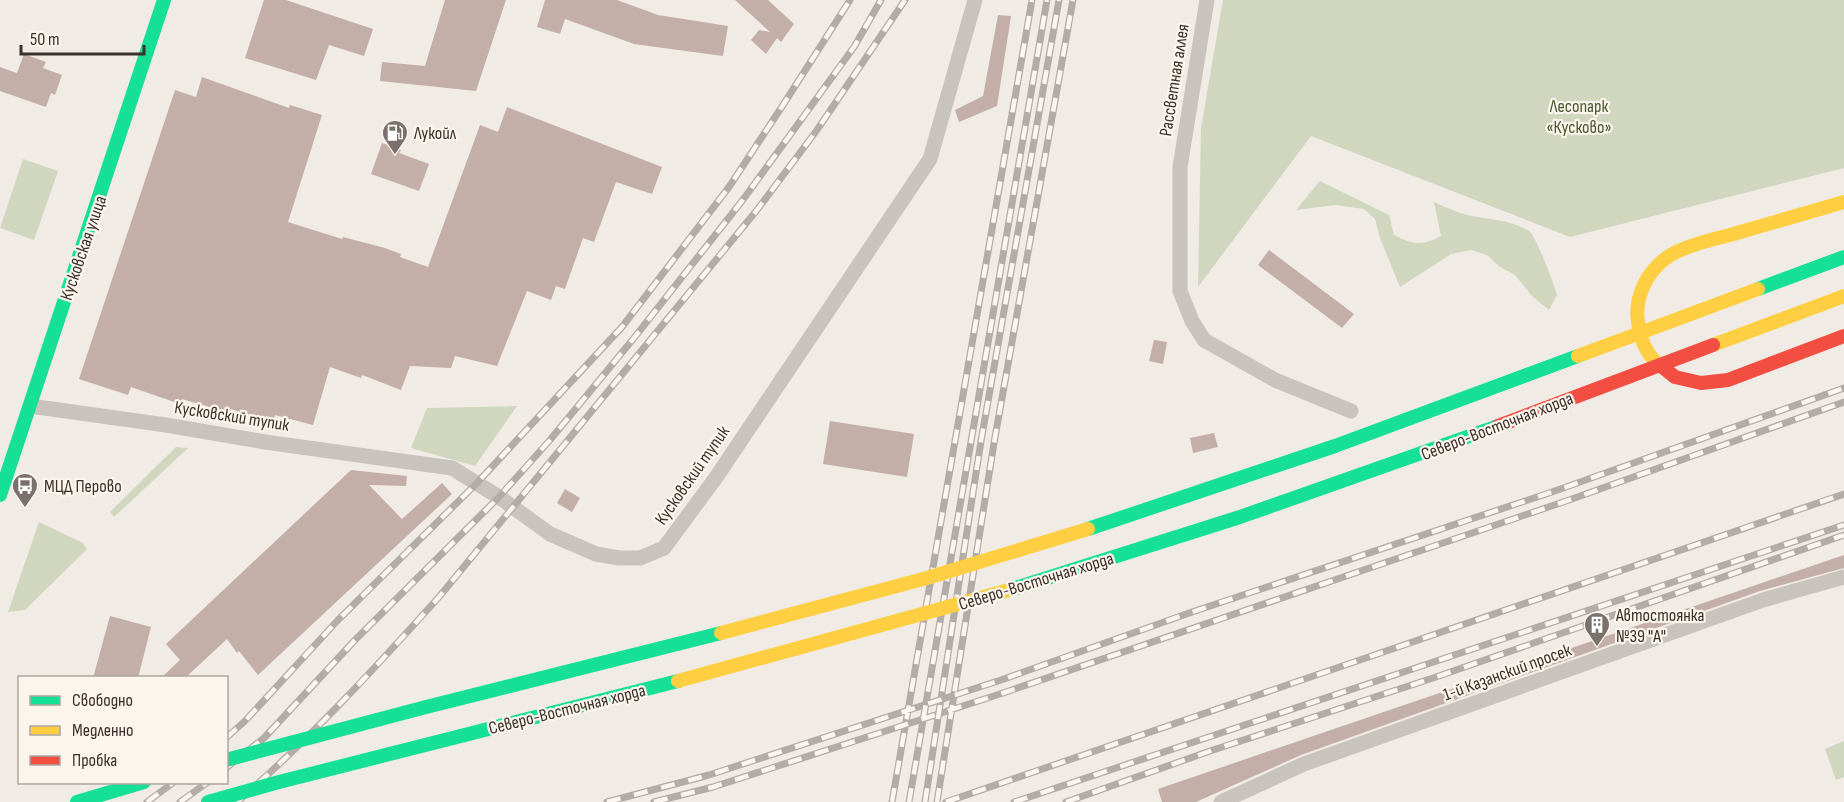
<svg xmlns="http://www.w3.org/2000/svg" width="1844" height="802" font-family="'Sofia Sans Condensed',sans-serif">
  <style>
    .green { fill: #d1d6bf }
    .building { fill: #c3afa7 }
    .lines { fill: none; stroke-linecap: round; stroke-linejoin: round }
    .street { stroke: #c9c3be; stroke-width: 15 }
    .fast { stroke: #16e098; stroke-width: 14 }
    .slow { stroke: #ffcf43; stroke-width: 14 }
    .jam { stroke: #f24e42; stroke-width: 14 }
    .rail-casing { stroke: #b1aca8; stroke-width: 7 }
    .rail { stroke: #fbf5ee; stroke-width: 4.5; stroke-dasharray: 14; stroke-linecap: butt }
    .fast-bridge { stroke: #16e098; stroke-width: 14 }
    .slow-bridge { stroke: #ffcf43; stroke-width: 14 }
    .jam-bridge { stroke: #f24e42; stroke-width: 14 }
    .labels { text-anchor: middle; stroke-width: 4.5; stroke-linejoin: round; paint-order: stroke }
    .street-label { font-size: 18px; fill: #3b302b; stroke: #fbf5ee }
    .park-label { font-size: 18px; fill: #4a5a2e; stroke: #fbf5ee }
    .poi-label { font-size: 18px; fill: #3b302b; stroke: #fbf5ee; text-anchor: start }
  </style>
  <rect width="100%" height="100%" fill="#f0ebe5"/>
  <path class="green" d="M 1223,0 L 1844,0 L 1844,168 L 1570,237 L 1311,136 L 1198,287 L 1201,128 Z
    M 23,159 L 58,171 L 34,240 L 0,228 Z
    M 1320,181 L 1389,215 L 1394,235 C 1414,245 1422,246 1441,236 L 1434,202 C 1445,207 1456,212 1468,215 C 1487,220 1515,220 1530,232 C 1536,237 1555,286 1557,295 L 1549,310 L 1532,296 L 1515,275 L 1500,267 L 1487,255 L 1471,250 L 1451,254 L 1400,287 L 1380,238 L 1375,219 L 1364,209 L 1336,205 L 1296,210 Z
    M 517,406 L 475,466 L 411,448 L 427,408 Z
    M 176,447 L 188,448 L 114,517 L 110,512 Z
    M 39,522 L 83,543 L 87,549 L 25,610 L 8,612 Z
    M 1844,741 L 1844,777 L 1836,780 L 1825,749 Z"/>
  <path class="building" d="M 264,0 L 286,0 L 373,29 L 364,56 L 329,45 L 316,80 L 245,58 Z
    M 445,0 L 506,0 L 476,91 L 380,81 L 382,62 L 425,66 Z
    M 545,0 L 617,0 L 658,15 L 728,26 L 723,56 L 634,44 L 565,19 L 560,34 L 537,27 Z
    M 735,0 L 768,0 L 794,24 L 781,42 L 777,38 L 766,54 L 751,40 L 759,30 L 770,32 Z
    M 998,15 L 1011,16 L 997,106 L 959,122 L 955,110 L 983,96 Z
    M 24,54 L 46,62 L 43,68 L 62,75 L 55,95 L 51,93 L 46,107 L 0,91 L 0,67 L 17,73 Z
    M 202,77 L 289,108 L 290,105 L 322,115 L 288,222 L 342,239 L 343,237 L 385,248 L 401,254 L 400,257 L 428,267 L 480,125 L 498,132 L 507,107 L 662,167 L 652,194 L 616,182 L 594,242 L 583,238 L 565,289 L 556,286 L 551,300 L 527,291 L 497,366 L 455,356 L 451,368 L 410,366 L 401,390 L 362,375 L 361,378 L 330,367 L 313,425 L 275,415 L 273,422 L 231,409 L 230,413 L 182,399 L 180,404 L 131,387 L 128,395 L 79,379 L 175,90 L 196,97 Z
    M 382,143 L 401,150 L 399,153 L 429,164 L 419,191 L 371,174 Z
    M 1269,250 L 1354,314 L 1342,328 L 1258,265 Z
    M 1154,340 L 1167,342 L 1163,364 L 1149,361 Z
    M 830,421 L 914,434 L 907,477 L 823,464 Z
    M 1214,433 L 1218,447 L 1193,453 L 1190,438 Z
    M 351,470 L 407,476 L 406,486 L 369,485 L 402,519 L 442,483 L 452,494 L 258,675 L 239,651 L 237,653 L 227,639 L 185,678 L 161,678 L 180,660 L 166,644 Z
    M 565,489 L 580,498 L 572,512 L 557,503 Z
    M 1844,555 L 1844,568 L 1760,591 L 1301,755 L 1196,802 L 1162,802 L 1158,789 Z
    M 110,616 L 151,627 L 138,678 L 93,678 Z"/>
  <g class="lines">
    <path class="street" d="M 1207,0 L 1180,167 L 1180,291 L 1192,321 L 1204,340 L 1275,380 L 1351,411
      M 30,406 L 166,425 L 265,442 L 452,468 L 499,497 L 550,534 L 596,554 L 619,558 L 640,558 L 664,548 L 717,476 L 930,159 L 975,0
      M 1221,802 L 1304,764 L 1763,600 L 1844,577"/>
    <path class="fast" d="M 0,495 L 164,0
      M 77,802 L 144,782"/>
    <path class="slow" d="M 1660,365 C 1646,355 1640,338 1638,322 C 1634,296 1648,270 1669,256 C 1683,247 1713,239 1730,235 C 1768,224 1806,213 1844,202"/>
    <path class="jam" d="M 1660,365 L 1675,377 L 1701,383 L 1728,380 L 1844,336"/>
    <defs>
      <path id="rail" d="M 226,738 L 245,721 L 338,620 L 477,483 L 622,327 L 729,187 L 783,105 L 850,0
        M 226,768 L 264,738 L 355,640 L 499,497 L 550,440 L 634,338 L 742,201 L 854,47 L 881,0
        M 147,802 L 174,782
        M 180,802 L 208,782
        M 237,802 C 310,739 375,668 439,597 L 757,210 L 817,130 L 905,0
        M 607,802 L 709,775 L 1001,680 L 1192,612 L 1552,492 L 1844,388
        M 654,802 L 713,787 L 1003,693 L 1569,500 L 1844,402
        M 892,802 L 1032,0
        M 909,802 L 1047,0
        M 925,802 L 981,441 L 1059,0
        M 937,802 L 994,443 L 1073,0
        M 946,802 L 1844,494
        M 1014,802 L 1844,525
        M 1066,802 L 1210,751 L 1436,677 L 1844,535"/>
    </defs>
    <use href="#rail" class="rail-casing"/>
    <use href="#rail" class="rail"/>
    <path class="fast-bridge" d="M 1758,289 L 1844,257
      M 1088,529 L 1335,446 L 1578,356
      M 1009,590 L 1240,517 L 1498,426
      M 226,760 L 426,707 L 721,633
      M 208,802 L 279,782 L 678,681"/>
    <path class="slow-bridge" d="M 1713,345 L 1844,296
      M 1578,356 L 1758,289
      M 721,633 L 927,578 L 1088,529
      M 678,681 L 1009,590"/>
    <path class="jam-bridge" d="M 1498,426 L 1713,345"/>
  </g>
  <defs>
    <symbol id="fuel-pin" viewBox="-11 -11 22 30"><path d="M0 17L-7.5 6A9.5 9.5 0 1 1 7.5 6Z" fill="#7a716c" stroke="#fbf5ee"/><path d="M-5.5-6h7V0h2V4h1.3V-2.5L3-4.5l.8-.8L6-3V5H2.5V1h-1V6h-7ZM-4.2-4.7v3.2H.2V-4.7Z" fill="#fff"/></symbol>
    <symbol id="bus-pin" viewBox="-11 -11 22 30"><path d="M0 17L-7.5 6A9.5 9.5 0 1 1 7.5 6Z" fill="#7a716c" stroke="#fbf5ee"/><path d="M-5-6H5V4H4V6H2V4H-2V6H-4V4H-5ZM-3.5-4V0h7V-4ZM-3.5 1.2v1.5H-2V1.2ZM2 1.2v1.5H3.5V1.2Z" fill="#fff"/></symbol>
    <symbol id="building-pin" viewBox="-11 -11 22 30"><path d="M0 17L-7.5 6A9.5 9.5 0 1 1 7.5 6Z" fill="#7a716c" stroke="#fbf5ee"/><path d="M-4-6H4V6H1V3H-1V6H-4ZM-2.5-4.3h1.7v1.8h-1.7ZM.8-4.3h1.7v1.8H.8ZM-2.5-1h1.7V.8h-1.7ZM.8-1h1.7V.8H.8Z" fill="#fff"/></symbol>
  </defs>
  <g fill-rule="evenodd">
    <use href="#fuel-pin" x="380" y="118" width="30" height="40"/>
    <use href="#bus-pin" x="10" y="471" width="30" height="40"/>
    <use href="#building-pin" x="1582" y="610" width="30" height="40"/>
  </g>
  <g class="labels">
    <g class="street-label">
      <text transform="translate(1174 80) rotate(-81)" y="6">Рассветная аллея</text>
      <text transform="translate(83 248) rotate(-71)" y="6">Кусковская улица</text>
      <text transform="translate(232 416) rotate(9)" y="6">Кусковский тупик</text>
      <text transform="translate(1497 426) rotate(-21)" y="6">Северо-Восточная хорда</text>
      <text transform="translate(692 475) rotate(-55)" y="6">Кусковский тупик</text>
      <text transform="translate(1036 581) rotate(-17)" y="6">Северо-Восточная хорда</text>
      <text transform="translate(1507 672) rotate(-20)" y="6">1-й Казанский просек</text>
      <text transform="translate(567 709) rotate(-14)" y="6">Северо-Восточная хорда</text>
    </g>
    <g class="park-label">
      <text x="1579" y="112">Лесопарк<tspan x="1579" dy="21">«Кусково»</tspan></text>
    </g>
    <g class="poi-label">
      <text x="414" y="139">Лукойл</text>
      <text x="44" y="492">МЦД Перово</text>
      <text x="1616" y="621">Автостоянка<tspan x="1616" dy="21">№39 "А"</tspan></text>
    </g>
  </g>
  <rect x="18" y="676" width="210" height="108" fill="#fbf5ee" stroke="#aea6a0" stroke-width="1.5"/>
  <rect x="30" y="696" width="30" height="9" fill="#16e098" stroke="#aea6a0" stroke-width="1.5"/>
  <text x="72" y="706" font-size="18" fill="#3b302b">Свободно</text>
  <rect x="30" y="726" width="30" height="9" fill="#ffcf43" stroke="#aea6a0" stroke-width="1.5"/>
  <text x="72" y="736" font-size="18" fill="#3b302b">Медленно</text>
  <rect x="30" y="756" width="30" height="9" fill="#f24e42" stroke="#aea6a0" stroke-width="1.5"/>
  <text x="72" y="766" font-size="18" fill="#3b302b">Пробка</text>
  <path d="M21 45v9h123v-9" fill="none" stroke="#3b302b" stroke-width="3"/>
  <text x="30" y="45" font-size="18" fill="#3b302b" stroke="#fbf5ee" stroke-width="4.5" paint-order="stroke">50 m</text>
</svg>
